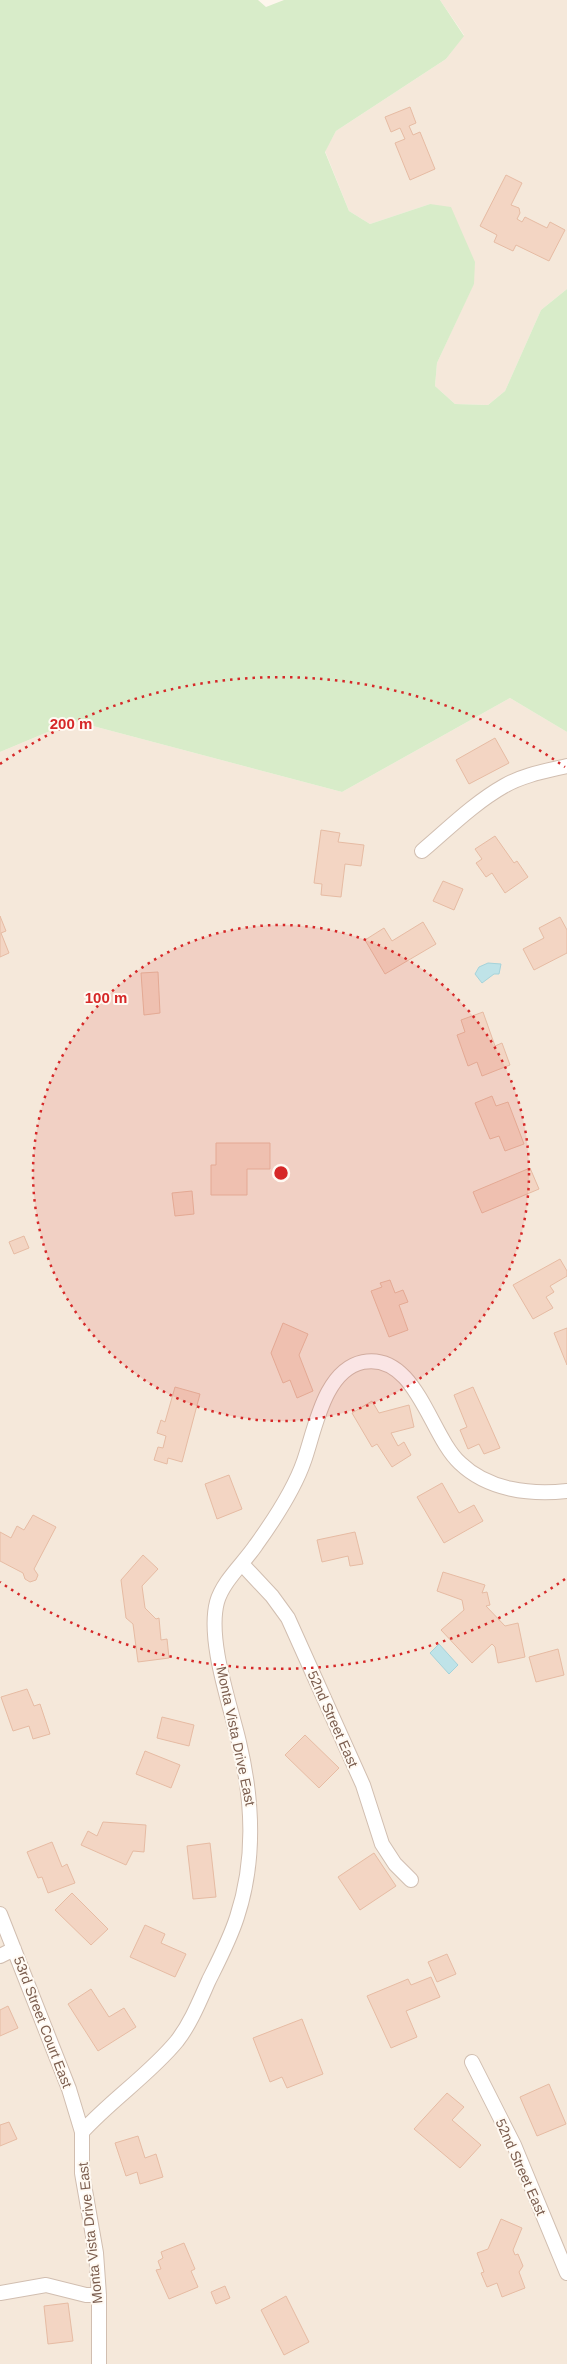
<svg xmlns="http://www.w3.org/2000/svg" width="567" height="2364" font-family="Helvetica,sans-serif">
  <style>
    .residential { fill: #f5e8da }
    .green { fill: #d8ecc9 }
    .water { fill: #bfe3e8; stroke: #a5d3da }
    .building { fill: #f3d5c3; stroke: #e6bba3 }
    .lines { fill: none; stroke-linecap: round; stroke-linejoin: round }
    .minor-casing { stroke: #d1beb0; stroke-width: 16 }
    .minor { stroke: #fff; stroke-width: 14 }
    .ring { fill: none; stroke: #d62828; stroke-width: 2.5; stroke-dasharray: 2.5 5 }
    .labels { text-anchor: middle; stroke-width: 4; stroke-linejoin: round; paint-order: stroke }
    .street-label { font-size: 14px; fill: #7a5c4d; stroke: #fffaf3 }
    .centre { fill: #d62828; stroke: #fffaf3; stroke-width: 2.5 }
    .ring-label { font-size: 15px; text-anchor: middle; font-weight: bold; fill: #d62828; stroke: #fffaf3; stroke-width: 4; stroke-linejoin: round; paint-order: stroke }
  </style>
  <rect width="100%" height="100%" fill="#fdf6ec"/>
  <path class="residential" d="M 440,0 L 567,0 L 567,289 L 541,310 L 505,391 L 488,405 L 455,404 L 435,386 L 437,363 L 474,283 L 430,204 L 370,224 L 349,211 L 325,151 L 336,131 L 446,59 L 464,35 Z
    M 510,698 L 567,732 L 567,2364 L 0,2364 L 0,752 L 74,721 L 342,792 Z"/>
  <path class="green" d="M 0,0 L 258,0 L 266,7 L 284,0 L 440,0 L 464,36 L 446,59 L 336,131 L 325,152 L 349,211 L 370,224 L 430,204 L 451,207 L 475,262 L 474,284 L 437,363 L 435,386 L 455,404 L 488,405 L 505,391 L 541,310 L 567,289 L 567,732 L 510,698 L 342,792 L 74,721 L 0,752 Z"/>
  <path class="water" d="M 488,963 L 501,964 L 499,974 L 494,974 L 482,983 L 475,974 L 479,967 Z
    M 439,1644 L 458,1665 L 449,1674 L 430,1653 Z"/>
  <path class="building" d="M 410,107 L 416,123 L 409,126 L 413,135 L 420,132 L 435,169 L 410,180 L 395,143 L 405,139 L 400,128 L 391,132 L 385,117 Z
    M 506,175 L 522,183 L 511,205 L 519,208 L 520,213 L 517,219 L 522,222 L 525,217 L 547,228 L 550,222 L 565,230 L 549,261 L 516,245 L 513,251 L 494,242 L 497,235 L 480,226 Z
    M 495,738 L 509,763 L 469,784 L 456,760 Z
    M 321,830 L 340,833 L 338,842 L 364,845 L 361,866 L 345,864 L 341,897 L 321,895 L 322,884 L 314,883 Z
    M 495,836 L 514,863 L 517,861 L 528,877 L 505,893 L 492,873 L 486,877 L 476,863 L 482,859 L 475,849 Z
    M 443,881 L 463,889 L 454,910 L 433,901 Z
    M 0,916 L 6,931 L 1,933 L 9,953 L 0,957 Z
    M 560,917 L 567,930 L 567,953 L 534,970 L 523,949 L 544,938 L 539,928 Z
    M 423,922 L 436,944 L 385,974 L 365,940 L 384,928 L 392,941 Z
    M 158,972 L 160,1013 L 144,1015 L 141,973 Z
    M 483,1012 L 495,1046 L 502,1043 L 510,1065 L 482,1076 L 477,1062 L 468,1066 L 457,1035 L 465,1032 L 461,1020 Z
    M 492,1096 L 496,1106 L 508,1102 L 524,1144 L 505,1151 L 499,1136 L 490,1139 L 475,1103 Z
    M 216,1143 L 270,1143 L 270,1169 L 247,1169 L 247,1195 L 211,1195 L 211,1165 L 216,1165 Z
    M 530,1168 L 539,1189 L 482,1213 L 473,1192 Z
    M 192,1191 L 194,1214 L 175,1216 L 172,1193 Z
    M 24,1236 L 29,1248 L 14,1254 L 9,1242 Z
    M 560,1259 L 567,1271 L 567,1276 L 550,1286 L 554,1292 L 546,1297 L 553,1308 L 533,1319 L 513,1285 Z
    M 390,1280 L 395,1293 L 403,1290 L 408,1302 L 399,1305 L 408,1330 L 389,1337 L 371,1291 L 382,1287 L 380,1283 Z
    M 283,1323 L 308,1334 L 299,1355 L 313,1391 L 297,1398 L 290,1380 L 283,1383 L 271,1353 Z
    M 567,1328 L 567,1365 L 554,1333 Z
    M 175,1387 L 200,1394 L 182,1462 L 168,1458 L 167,1464 L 154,1460 L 158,1447 L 163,1448 L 166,1436 L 157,1433 L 161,1420 L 165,1422 Z
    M 473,1387 L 500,1448 L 484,1454 L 479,1444 L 468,1449 L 460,1430 L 467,1427 L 454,1395 Z
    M 372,1401 L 379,1413 L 409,1405 L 414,1427 L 391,1433 L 398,1446 L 404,1442 L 411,1455 L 392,1467 L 377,1444 L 372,1447 L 352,1413 Z
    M 229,1475 L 242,1509 L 217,1519 L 205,1484 Z
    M 442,1483 L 459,1513 L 474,1505 L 483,1521 L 444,1543 L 417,1497 Z
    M 33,1515 L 56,1527 L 34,1569 L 38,1575 L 36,1580 L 30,1582 L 25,1579 L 23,1573 L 0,1561 L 0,1532 L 11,1538 L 17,1526 L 24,1530 Z
    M 355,1532 L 363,1564 L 350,1566 L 348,1556 L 322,1562 L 317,1540 Z
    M 143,1555 L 158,1569 L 142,1586 L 145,1608 L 156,1619 L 159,1618 L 161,1640 L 167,1639 L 169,1658 L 138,1662 L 133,1624 L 126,1618 L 121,1580 Z
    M 443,1572 L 485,1585 L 482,1593 L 487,1592 L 490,1605 L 486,1606 L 505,1626 L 518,1623 L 525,1657 L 498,1663 L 495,1647 L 492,1644 L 472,1663 L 441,1630 L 464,1610 L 462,1600 L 437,1591 Z
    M 558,1649 L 564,1675 L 536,1682 L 529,1657 Z
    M 27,1689 L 34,1706 L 40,1704 L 50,1734 L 33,1739 L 29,1726 L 13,1731 L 1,1697 Z
    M 162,1717 L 194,1725 L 189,1746 L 157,1738 Z
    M 305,1735 L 339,1768 L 319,1788 L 285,1755 Z
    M 145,1751 L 180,1765 L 171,1788 L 136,1774 Z
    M 103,1822 L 146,1825 L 144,1852 L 133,1851 L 126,1865 L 81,1845 L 88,1831 L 97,1836 Z
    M 52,1842 L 62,1867 L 67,1864 L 75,1883 L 48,1893 L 42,1877 L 38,1878 L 27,1852 Z
    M 210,1843 L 216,1897 L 193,1899 L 187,1846 Z
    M 374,1853 L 396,1886 L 360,1910 L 338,1877 Z
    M 72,1893 L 108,1929 L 91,1945 L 55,1910 Z
    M 145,1925 L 165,1934 L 161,1943 L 186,1954 L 175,1977 L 130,1957 Z
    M 447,1954 L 456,1974 L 437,1982 L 428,1962 Z
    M 431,1977 L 440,1997 L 406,2011 L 417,2037 L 391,2048 L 367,1996 L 408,1979 L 411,1985 Z
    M 91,1989 L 109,2017 L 124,2008 L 136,2027 L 98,2051 L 68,2004 Z
    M 8,2006 L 18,2028 L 0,2036 L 0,2010 Z
    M 302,2019 L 323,2074 L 287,2088 L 282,2077 L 270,2082 L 253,2038 Z
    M 549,2084 L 566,2124 L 537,2136 L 520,2097 Z
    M 447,2093 L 464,2107 L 452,2120 L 481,2145 L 460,2168 L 414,2129 Z
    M 9,2122 L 17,2139 L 0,2146 L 0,2125 Z
    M 138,2136 L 145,2158 L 156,2154 L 163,2177 L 140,2184 L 137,2172 L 126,2176 L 115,2143 Z
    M 501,2219 L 522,2228 L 513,2250 L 515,2255 L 518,2254 L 523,2266 L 519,2272 L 525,2288 L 502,2297 L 497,2283 L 487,2287 L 481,2273 L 484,2272 L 477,2253 L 488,2249 Z
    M 184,2243 L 195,2269 L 191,2271 L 198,2287 L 169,2299 L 156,2270 L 161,2269 L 158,2261 L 163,2258 L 161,2252 Z
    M 225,2286 L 230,2298 L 216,2304 L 211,2292 Z
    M 286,2296 L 309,2342 L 284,2355 L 261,2310 Z
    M 68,2303 L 73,2341 L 48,2344 L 44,2306 Z"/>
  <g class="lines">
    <defs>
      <path id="minor" d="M 422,851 C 448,829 474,803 504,786 C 523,775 546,771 567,766
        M 242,1564 L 272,1596 L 288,1618 L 363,1785 L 382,1844 L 395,1864 L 411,1880
        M 0,1914 L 69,2089 L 82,2132
        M 0,1956 L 14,1949
        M 472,2062 L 514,2145 L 567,2273
        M 0,2293 L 46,2285 L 86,2295 L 99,2295
        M 99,2364 L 99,2295 L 96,2253 L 82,2173 L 82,2132 C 111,2100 150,2074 177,2041 C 191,2023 200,2000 209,1980 C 219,1960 230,1939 237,1917 C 256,1859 253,1801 239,1742 C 230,1704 207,1640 217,1602 C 223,1581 244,1563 256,1545 C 274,1520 294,1490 304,1461 C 315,1430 324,1370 363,1362 C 416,1352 430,1436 460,1463 C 488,1490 530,1495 567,1491"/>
    </defs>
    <use href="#minor" class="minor-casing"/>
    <use href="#minor" class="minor"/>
  </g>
  <circle cx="281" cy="1173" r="248" fill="#d62828" fill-opacity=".12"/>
  <g class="ring">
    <circle cx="281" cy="1173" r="248"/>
    <path d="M565 1579A496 496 0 0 1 0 1582M0 764A496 496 0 0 1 565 767"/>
  </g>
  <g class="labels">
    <g class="street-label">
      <text transform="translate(333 1719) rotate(66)" y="5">52nd Street East</text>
      <text transform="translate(236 1736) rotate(78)" y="5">Monta Vista Drive East</text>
      <text transform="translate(43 2022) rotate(69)" y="5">53rd Street Court East</text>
      <text transform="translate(521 2167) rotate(66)" y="5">52nd Street East</text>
      <text transform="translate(90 2233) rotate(-96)" y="5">Monta Vista Drive East</text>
    </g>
  </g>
  <circle cx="281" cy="1173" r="8" class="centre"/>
  <g class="ring-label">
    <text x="71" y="729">200 m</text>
    <text x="106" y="1003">100 m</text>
  </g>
</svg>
